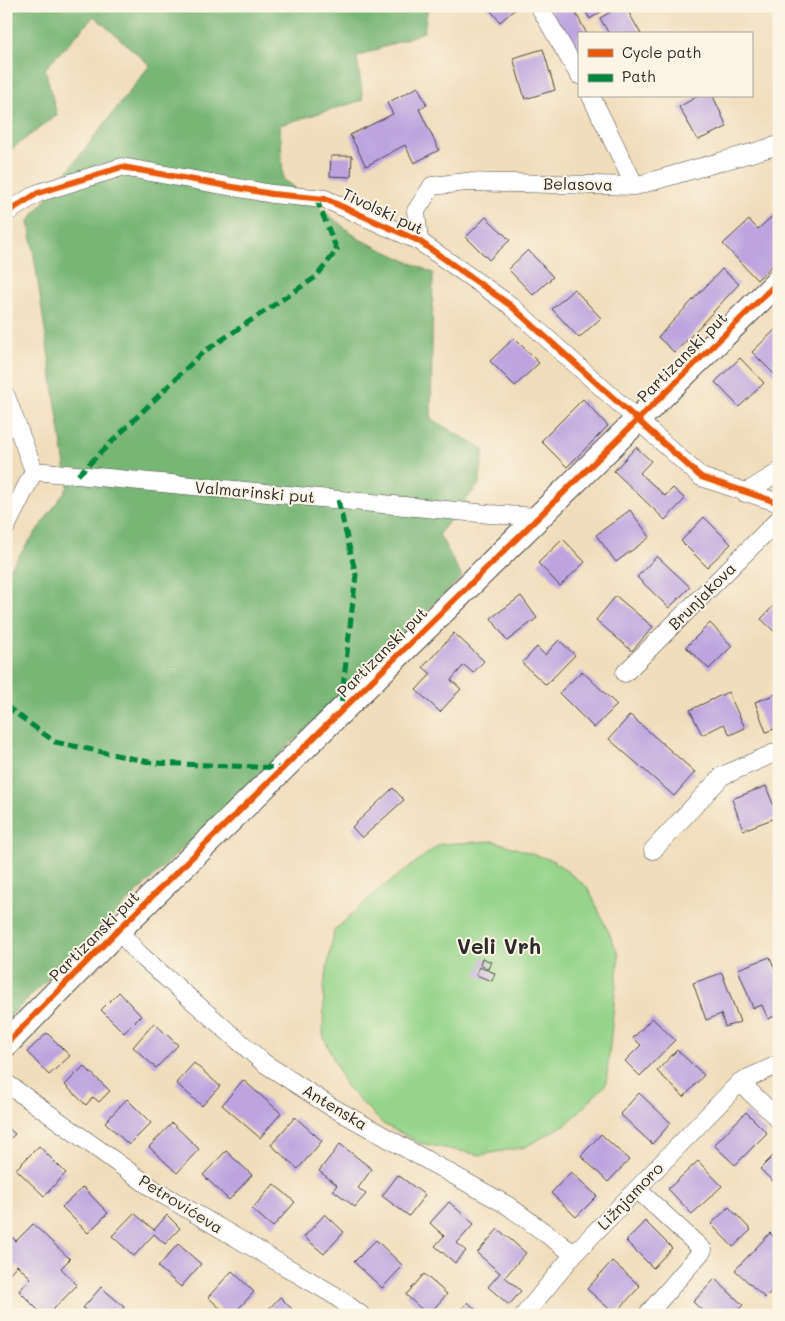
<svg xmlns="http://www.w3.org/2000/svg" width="785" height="1321" font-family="Mali,sans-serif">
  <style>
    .green { fill: #95d48a; stroke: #60805a }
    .forest { fill: #78b676; stroke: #527050 }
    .building { fill: #bda4df }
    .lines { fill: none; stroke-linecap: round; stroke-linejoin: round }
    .street-casing { stroke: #494641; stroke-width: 19 }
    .secondary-casing { stroke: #494641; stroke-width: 27 }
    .street { stroke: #fff; stroke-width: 18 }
    .secondary { stroke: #fff; stroke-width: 25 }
    .quiet { stroke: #00873e; stroke-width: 5; stroke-dasharray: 10 5; stroke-linecap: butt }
    .cycleway-casing { stroke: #fcf5e5; stroke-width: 9 }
    .cycleway { stroke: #e8590c; stroke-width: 6 }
    .labels { text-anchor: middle; stroke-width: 4; stroke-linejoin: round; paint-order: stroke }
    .street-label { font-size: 16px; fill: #2b2b2b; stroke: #fcf5e5 }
    .district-label { font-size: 21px; font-weight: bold; fill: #2b2b2b; stroke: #fcf5e5 }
  </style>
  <rect width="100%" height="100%" fill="#fcf5e5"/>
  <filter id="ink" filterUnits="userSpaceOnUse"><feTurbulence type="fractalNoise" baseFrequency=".02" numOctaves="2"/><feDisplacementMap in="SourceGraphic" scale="10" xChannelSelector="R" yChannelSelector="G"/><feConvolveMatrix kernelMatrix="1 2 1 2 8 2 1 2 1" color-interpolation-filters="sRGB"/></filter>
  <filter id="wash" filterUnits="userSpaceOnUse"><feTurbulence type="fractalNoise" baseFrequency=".0096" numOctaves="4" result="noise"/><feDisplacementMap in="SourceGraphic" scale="20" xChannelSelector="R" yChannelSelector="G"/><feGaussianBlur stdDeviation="1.12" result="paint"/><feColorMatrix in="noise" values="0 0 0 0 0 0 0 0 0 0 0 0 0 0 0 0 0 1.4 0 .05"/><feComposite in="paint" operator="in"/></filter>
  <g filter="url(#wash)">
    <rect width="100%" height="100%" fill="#f0ddbb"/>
    <path class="green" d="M 494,841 L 554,861 L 588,888 L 619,955 L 606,1084 L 568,1123 L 525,1147 L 480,1155 L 420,1143 L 383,1124 L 345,1085 L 323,1035 L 324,986 L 334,931 L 376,892 L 440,844 Z"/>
    <path class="forest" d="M 6,6 L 428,6 L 424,32 L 357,57 L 363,100 L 280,125 L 283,179 L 359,239 L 433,273 L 431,419 L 484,450 L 479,484 L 439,534 L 462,577 L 6,1020 L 6,574 L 68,487 L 29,221 L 150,65 L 94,16 L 45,69 L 57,115 L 6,153 Z"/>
    <g id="blocks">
      <path class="building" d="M 487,6 L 519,6 L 500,22 Z
        M 548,6 L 572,6 L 587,34 L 579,34 L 579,64 Z
        M 582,6 L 610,6 L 590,19 Z
        M 621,6 L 625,6 L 641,34 L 609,34 L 600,18 Z
        M 543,49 L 555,90 L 525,99 L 513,58 Z
        M 418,87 L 427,105 L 419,109 L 439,150 L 414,163 L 405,145 L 366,166 L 350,135 L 393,114 L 387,103 Z
        M 698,96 L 713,96 L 727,127 L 698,140 L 679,107 Z
        M 331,156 L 352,156 L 351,177 L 330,176 Z
        M 779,210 L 779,259 L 757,280 L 723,244 L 749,220 L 758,229 Z
        M 486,217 L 510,240 L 489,260 L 466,237 Z
        M 528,250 L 553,277 L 533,295 L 508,269 Z
        M 722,269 L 739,284 L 675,353 L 658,337 Z
        M 574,289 L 601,318 L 579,338 L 552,309 Z
        M 779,326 L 779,379 L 752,352 Z
        M 514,338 L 539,363 L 515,386 L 490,361 Z
        M 740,358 L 764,383 L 739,407 L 715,382 Z
        M 583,399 L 608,426 L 567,467 L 541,441 Z
        M 636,447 L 651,461 L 640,473 L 665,496 L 673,488 L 685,499 L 665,520 L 614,471 Z
        M 630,510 L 650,537 L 616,562 L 596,535 Z
        M 704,517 L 731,544 L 707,567 L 681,541 Z
        M 563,539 L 585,562 L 560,586 L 538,563 Z
        M 657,556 L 690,587 L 669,608 L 637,577 Z
        M 521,596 L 537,618 L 507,641 L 491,618 Z
        M 616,596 L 653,627 L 632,651 L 596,620 Z
        M 779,600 L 779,636 L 761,619 Z
        M 710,623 L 732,646 L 709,669 L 686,647 Z
        M 454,633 L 484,661 L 473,673 L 464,665 L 451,680 L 461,689 L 440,712 L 416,690 L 431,674 L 423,667 Z
        M 559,640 L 575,655 L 546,685 L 522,663 L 537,647 L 545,655 Z
        M 582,671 L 617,705 L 594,728 L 559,693 Z
        M 728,692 L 745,728 L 730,735 L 724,724 L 702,735 L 690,710 Z
        M 779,693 L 779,727 L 766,732 L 755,702 Z
        M 630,715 L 695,772 L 674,796 L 609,739 Z
        M 766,786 L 778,817 L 743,830 L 732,799 Z
        M 393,788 L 404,800 L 362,838 L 352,827 Z
        M 770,957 L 779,980 L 779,1014 L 768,1019 L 762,1005 L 753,1008 L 738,969 Z
        M 482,958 L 491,962 L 488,969 L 480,965 Z
        M 479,967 L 495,973 L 492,981 L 476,975 Z
        M 722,973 L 740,1022 L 725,1027 L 721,1014 L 706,1020 L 693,983 Z
        M 119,992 L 141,1016 L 124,1033 L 101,1010 Z
        M 652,1018 L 675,1040 L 640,1076 L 625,1061 L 641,1045 L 633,1038 Z
        M 154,1023 L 178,1045 L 156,1068 L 133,1047 Z
        M 47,1033 L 70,1056 L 49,1075 L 27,1052 Z
        M 677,1050 L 704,1075 L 684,1097 L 657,1071 Z
        M 194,1063 L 220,1086 L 202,1106 L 176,1083 Z
        M 84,1066 L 110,1091 L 99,1102 L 93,1097 L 86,1105 L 65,1085 Z
        M 243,1080 L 281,1113 L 260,1138 L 222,1105 Z
        M 639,1093 L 671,1123 L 652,1144 L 620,1114 Z
        M 127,1099 L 151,1123 L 129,1145 L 105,1122 Z
        M 746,1112 L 767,1133 L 735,1165 L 714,1145 Z
        M 295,1117 L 322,1141 L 298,1169 L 271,1145 Z
        M 172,1123 L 199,1149 L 177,1173 L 149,1147 Z
        M 6,1126 L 15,1134 L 6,1143 Z
        M 601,1134 L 629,1160 L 608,1182 L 581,1156 Z
        M 340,1144 L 372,1169 L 358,1188 L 366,1194 L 355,1207 L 333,1190 L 337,1185 L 319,1171 Z
        M 39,1146 L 66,1173 L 44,1196 L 16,1169 Z
        M 779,1150 L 779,1187 L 760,1169 Z
        M 226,1151 L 252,1175 L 229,1200 L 203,1175 Z
        M 698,1161 L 722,1186 L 692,1214 L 668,1189 Z
        M 571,1172 L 597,1196 L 576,1217 L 551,1193 Z
        M 398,1175 L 425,1195 L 409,1216 L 382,1196 Z
        M 274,1184 L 295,1202 L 273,1227 L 252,1209 Z
        M 83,1187 L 108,1213 L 88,1233 L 62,1207 Z
        M 449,1202 L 474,1224 L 457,1243 L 466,1251 L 455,1263 L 435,1246 L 444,1236 L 430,1223 Z
        M 729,1207 L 751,1230 L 733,1247 L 711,1224 Z
        M 134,1213 L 154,1230 L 167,1215 L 180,1228 L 165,1244 L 154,1234 L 134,1256 L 112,1236 Z
        M 325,1214 L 344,1232 L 324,1254 L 304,1237 Z
        M 645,1221 L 672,1248 L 653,1268 L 626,1241 Z
        M 33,1224 L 70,1259 L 61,1268 L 77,1285 L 48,1315 L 43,1315 L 19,1291 L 31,1278 L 17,1265 L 6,1277 L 6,1231 L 16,1241 Z
        M 498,1229 L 526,1253 L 505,1277 L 521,1291 L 509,1305 L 488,1287 L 500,1273 L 477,1253 Z
        M 770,1233 L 779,1242 L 779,1283 L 765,1298 L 735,1270 Z
        M 376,1240 L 403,1266 L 382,1288 L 354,1262 Z
        M 178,1244 L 201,1264 L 181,1287 L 158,1267 Z
        M 612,1261 L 640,1286 L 615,1314 L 587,1289 Z
        M 232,1271 L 254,1292 L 239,1308 L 246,1315 L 227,1315 L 208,1297 Z
        M 424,1274 L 447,1294 L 428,1315 L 406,1295 Z
        M 715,1279 L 743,1305 L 733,1315 L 707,1315 L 693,1302 Z
        M 101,1287 L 124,1307 L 117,1315 L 91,1315 L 83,1308 Z
        M 280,1297 L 298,1315 L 263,1315 Z
        M 468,1302 L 481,1315 L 455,1315 Z"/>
    </g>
  </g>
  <g filter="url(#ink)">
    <use href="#blocks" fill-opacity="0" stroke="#494641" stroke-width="1"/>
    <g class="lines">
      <defs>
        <path id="street" d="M 539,6 L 579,75
          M 591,96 L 635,186
          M 6,213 L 38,193 L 122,167 L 272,194 L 325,199 L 419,241 L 510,305 L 701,477 L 779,503
          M 419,241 L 416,211 L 432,186 L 466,182 L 635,186 L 779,145
          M 6,396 L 34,471
          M 745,493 L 779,472
          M 6,527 L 34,471 L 489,514 L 539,517
          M 625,673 L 779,519
          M 653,850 L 722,776 L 779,751
          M 118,930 L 139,954 L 264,1063 L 330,1106 L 507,1205 L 574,1254
          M 740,1082 L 779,1120
          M 6,1083 L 155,1190 L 334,1295 L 361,1315
          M 637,1189 L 703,1250 L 647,1315
          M 524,1315 L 574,1254 L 740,1082 L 779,1064"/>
        <path id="secondary" d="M 6,1044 L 118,930 L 779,281"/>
      </defs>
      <use href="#street" class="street-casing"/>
      <use href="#secondary" class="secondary-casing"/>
      <use href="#street" class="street"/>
      <use href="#secondary" class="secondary"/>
      <path class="quiet" d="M 78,475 L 202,353 L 316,277 L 337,250 L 316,198
        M 338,500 L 356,575 L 340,713
        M 6,706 L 55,742 L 154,763 L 283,768"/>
      <defs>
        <path id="cycleway" d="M 6,213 L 38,193 L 122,167 L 272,194 L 325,199 L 419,241 L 510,305 L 701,477 L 779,503
          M 6,1044 L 118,930 L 779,281"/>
      </defs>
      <use href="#cycleway" class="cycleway-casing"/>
      <use href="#cycleway" class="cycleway"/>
    </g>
  </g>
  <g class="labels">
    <g class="street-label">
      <text transform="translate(578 184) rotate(1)" y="6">Belasova</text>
      <text transform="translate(383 211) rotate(25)" y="6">Tivolski put</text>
      <text transform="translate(682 357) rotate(-45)" y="6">Partizanski put</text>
      <text transform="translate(255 492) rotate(5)" y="6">Valmarinski put</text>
      <text transform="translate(702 596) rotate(-45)" y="6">Brunjakova</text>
      <text transform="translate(382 652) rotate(-45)" y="6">Partizanski put</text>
      <text transform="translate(94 936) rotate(-45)" y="6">Partizanski put</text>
      <text transform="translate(335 1107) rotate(31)" y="6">Antenska</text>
      <text transform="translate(630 1196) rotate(-46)" y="6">Ližnjamoro</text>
      <text transform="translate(181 1204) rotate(32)" y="6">Petrovićeva</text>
    </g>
    <g class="district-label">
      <text x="499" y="954">Veli Vrh</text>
    </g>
  </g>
  <rect width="785" height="1321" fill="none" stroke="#fcf5e5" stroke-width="25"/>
  <rect x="578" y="32" width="175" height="65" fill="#fcf5e5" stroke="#a8a49b"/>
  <rect x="588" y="49" width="25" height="8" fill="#e8590c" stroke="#a8a49b"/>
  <text x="622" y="58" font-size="15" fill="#2b2b2b">Cycle path</text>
  <rect x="588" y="74" width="25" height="8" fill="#00873e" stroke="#a8a49b"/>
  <text x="622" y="82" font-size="15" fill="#2b2b2b">Path</text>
</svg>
